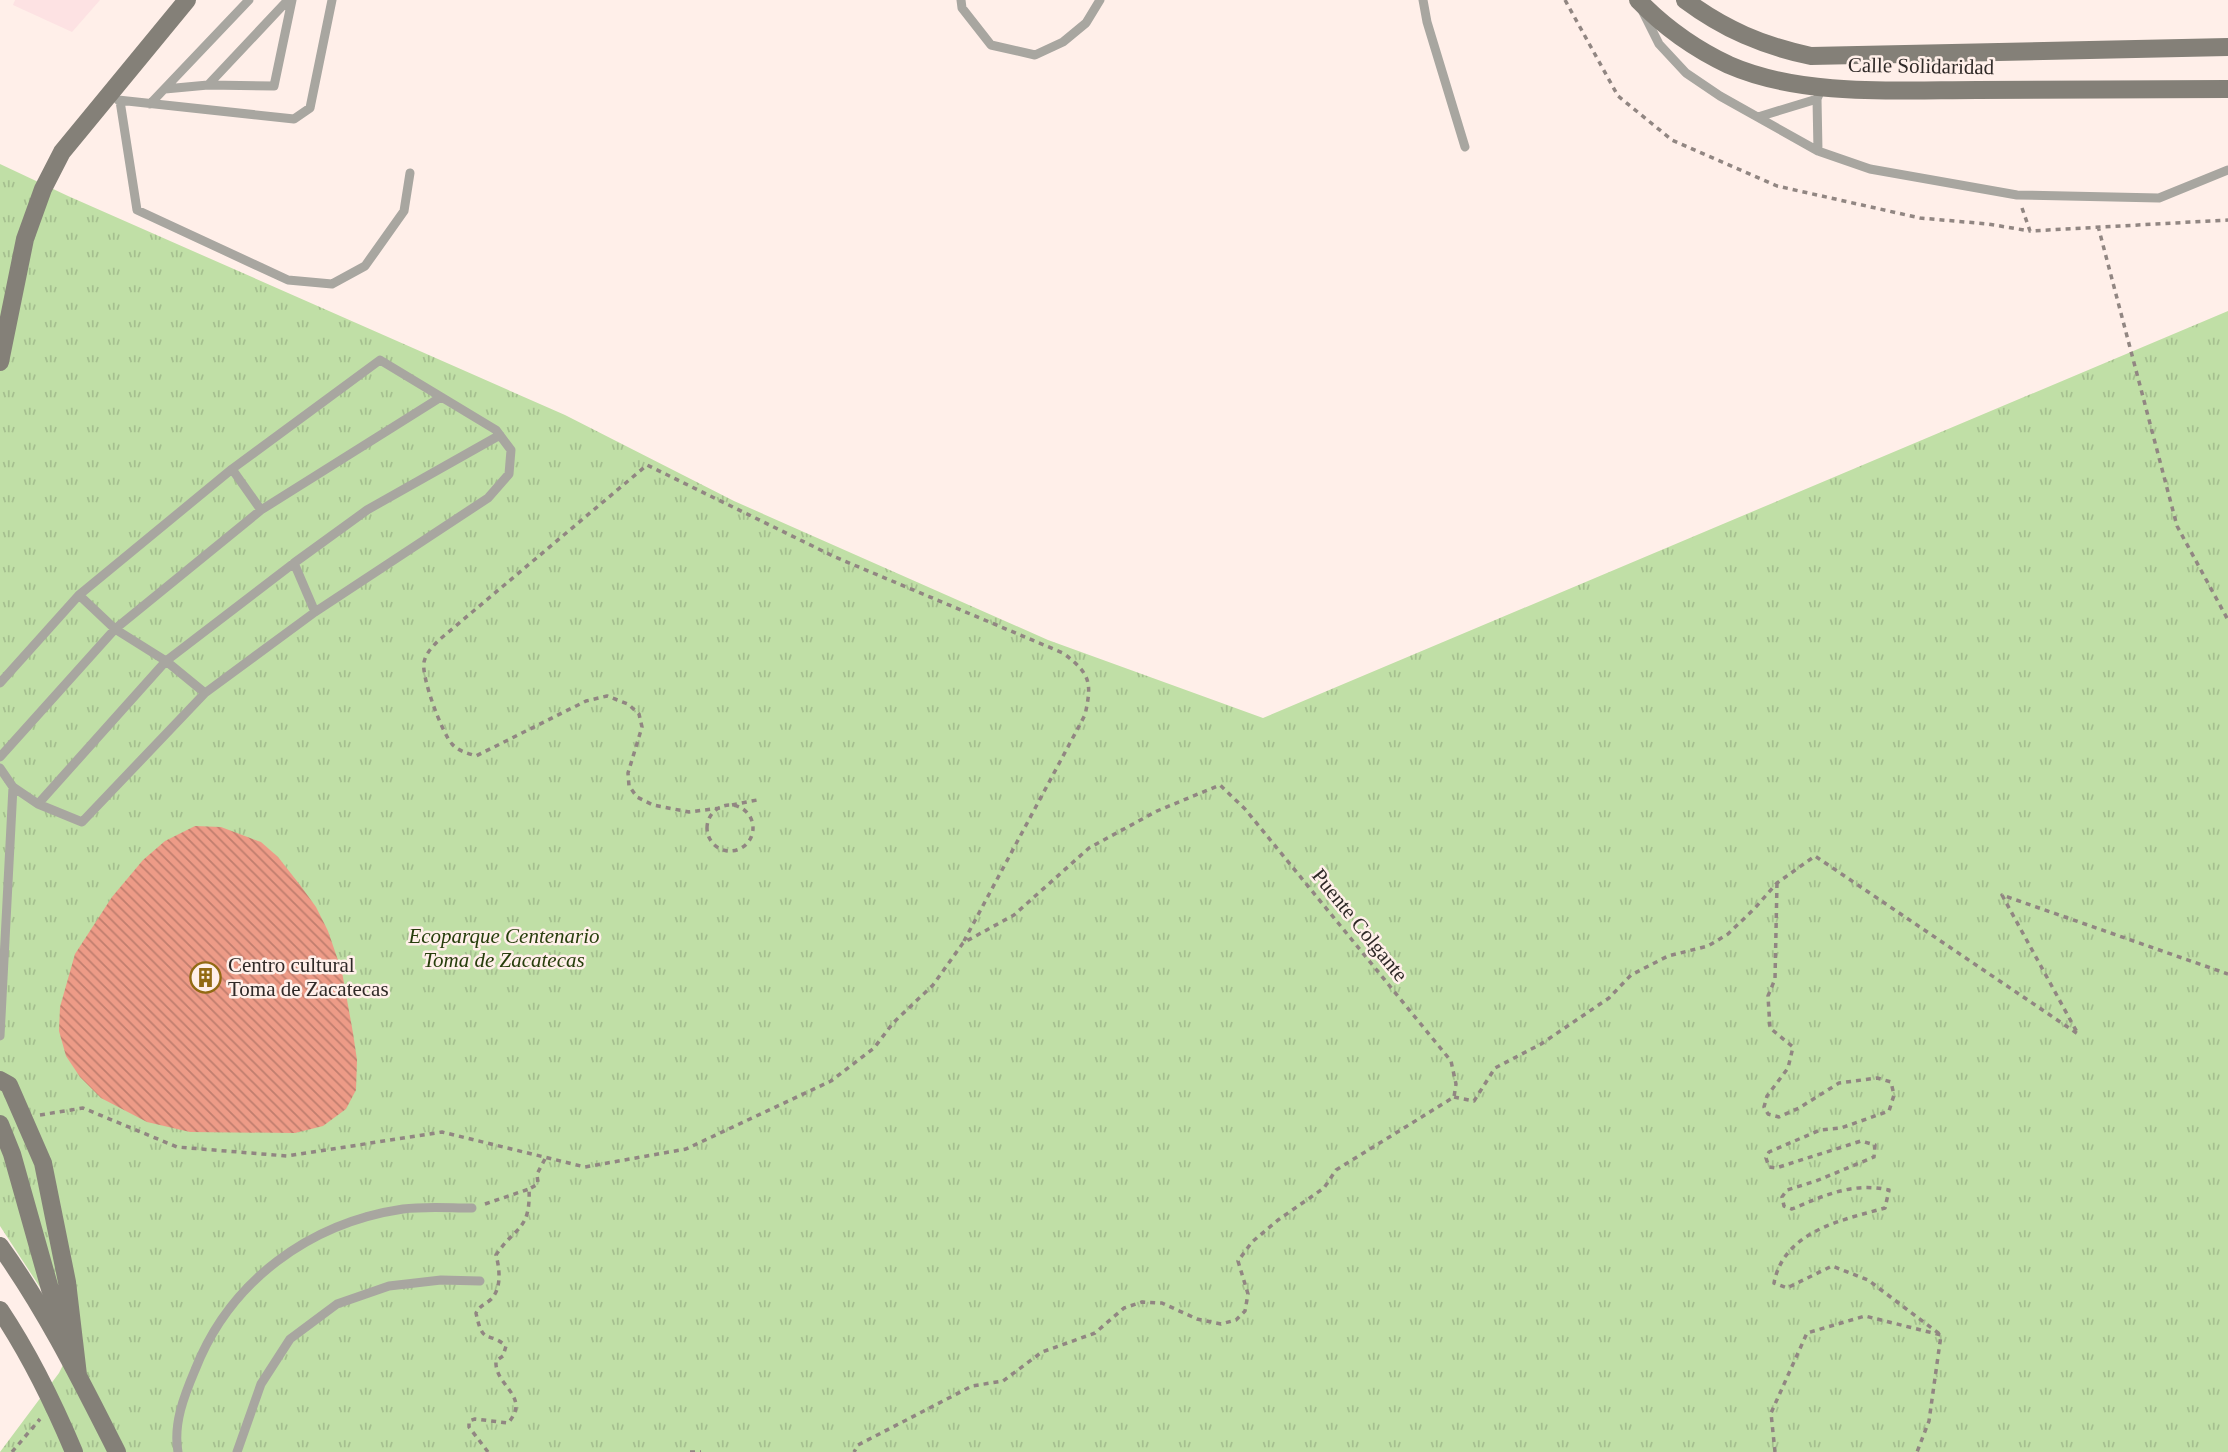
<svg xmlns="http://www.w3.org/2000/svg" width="2228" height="1452" font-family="Georgia,serif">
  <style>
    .education { fill: #fde2e3 }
    .park { fill: url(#park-tufts) }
    .building { fill: url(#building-back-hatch) }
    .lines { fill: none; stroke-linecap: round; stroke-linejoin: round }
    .path { stroke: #918682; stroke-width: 3.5; stroke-dasharray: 5 5; stroke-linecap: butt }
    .lane { stroke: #a8a6a0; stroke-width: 9 }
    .secondary { stroke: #848078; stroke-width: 18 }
    .labels { text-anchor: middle; stroke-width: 5; stroke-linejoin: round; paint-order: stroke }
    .street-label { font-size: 21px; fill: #2f2927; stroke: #ffefe9 }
    .park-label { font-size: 21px; font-style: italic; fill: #273e0c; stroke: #ffefe9 }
    .poi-label { font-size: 21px; fill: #2f2927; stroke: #ffefe9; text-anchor: start }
  </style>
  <defs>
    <pattern id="park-tufts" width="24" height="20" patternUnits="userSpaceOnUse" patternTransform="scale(1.75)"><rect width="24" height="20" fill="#c0dfa6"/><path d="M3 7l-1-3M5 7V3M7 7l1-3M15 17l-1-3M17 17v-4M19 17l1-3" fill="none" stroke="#a5bf8f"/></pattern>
    <pattern id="building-back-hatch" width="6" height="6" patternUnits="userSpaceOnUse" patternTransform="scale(1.75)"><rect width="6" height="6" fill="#ed9b87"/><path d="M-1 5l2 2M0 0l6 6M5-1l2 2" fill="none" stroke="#c07e6e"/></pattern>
  </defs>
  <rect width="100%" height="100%" fill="#ffefe9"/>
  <path class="education" d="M 15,0 L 100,0 L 72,32 L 13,5 Z"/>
  <path class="park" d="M 0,164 L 68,196 L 565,415 L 734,501 L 1048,640 L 1263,718 L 2228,311 L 2228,1452 L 0,1452 L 59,1373 L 75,1341 L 0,1226 Z"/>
  <path class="building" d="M 195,826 L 221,827 L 261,842 L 278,857 L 300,885 L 316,907 L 328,931 L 342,972 L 353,1033 L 357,1060 L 356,1090 L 346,1109 L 323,1126 L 295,1133 L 190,1132 L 147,1122 L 101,1098 L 80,1077 L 66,1056 L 59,1031 L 60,1007 L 75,954 L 112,897 L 143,860 L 165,841 Z"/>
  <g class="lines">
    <path class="path" d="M 1565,0 L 1618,96 L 1672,140 L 1777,186 L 1920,218 L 1988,224 L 2030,231
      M 2022,208 L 2030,231 L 2228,220
      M 2098,226 L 2177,526 L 2228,620
      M 732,805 L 757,800
      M707 828a23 23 0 1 1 46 0a23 23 0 1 1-46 0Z
      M 720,808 L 689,812 L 653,805 L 637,797 L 629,786 L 628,773 L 642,727 L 639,714 L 628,704 L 607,696 L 586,701 L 476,756 C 467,753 458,751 452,744 C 442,733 421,677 424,662 C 426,653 433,646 439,640 L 647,465 L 835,557 L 1063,653 C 1091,674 1092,683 1085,715 L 964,941
      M 1777,883 L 1775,979 L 1768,996 L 1770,1028 L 1793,1047 L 1788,1068 L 1767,1096 L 1764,1107 L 1768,1114 L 1779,1117 L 1799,1108 L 1839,1083 L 1877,1078 L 1891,1082 L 1894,1095 L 1889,1111 L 1841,1128 L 1820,1130 L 1769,1152 L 1766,1158 L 1769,1167 L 1776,1168 L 1861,1141 L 1875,1145 L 1874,1157 L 1816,1181 L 1787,1190 L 1782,1197 L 1784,1206 L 1792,1209 C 1825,1195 1853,1182 1889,1190 L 1885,1208 C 1842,1220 1784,1231 1774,1283 L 1787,1288 L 1832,1266 L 1868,1280 L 1941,1335
      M 1454,1097 L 1474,1101 L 1495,1068 L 1541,1044 L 1609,998 L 1631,975 L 1668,956 L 1708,946 L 1728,934 L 1755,908 L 1777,883 L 1815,856 L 2078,1034 L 2002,895 L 2228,974
      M 40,1115 L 83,1108 L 177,1147 L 287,1156 L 442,1132 L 585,1167 L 686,1149 L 831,1081 L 874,1048 L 893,1023 L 933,985 L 963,943 L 1014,915 L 1089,848 L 1157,811 L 1220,785 L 1245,809 L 1451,1061 L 1456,1084 L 1454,1097 L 1336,1170 L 1324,1188 L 1278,1220 L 1252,1242 L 1238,1261 L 1248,1294 L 1245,1311 L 1236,1320 L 1221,1324 L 1197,1319 L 1162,1303 L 1142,1302 L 1124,1308 L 1095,1333 L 1042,1352 L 1003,1381 L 972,1386 L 858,1445 L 854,1452
      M 485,1204 L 529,1189
      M 12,1452 L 40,1419
      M 488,1452 L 469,1427 L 469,1421 L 475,1419 L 508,1423 C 532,1396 494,1386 496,1361 L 503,1356 L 506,1346 C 488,1330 483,1347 476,1313 C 480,1306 482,1306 489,1301 C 502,1291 500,1270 496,1255 C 514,1227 531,1231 529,1189 L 538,1184 L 537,1174 L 546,1157
      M 690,1452 L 701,1452
      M 1775,1452 L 1771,1413 L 1807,1333 L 1865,1316 L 1941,1335 L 1929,1421 L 1917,1452"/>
    <path class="lane" d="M 288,0 L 208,85 L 274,86 L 292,0
      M 961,0 L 962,8 L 991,45 L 1035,55 L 1063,42 L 1086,23 L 1100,0
      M 1423,0 L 1427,22 L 1465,147
      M 1643,12 L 1659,44 L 1686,73 L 1720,96 L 1818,151 L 1870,169 L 2017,195 L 2159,198 L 2228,170
      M 165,89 L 208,85
      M 118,100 L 294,119 L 310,108 L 332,0
      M 120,101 L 137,210 L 288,280 L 332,284 L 365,266 L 404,211 L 410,173
      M 150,104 L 249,0
      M 1758,117 L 1817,99
      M 1818,151 L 1817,99 L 1822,87
      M 232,469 L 261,510
      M 294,563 L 315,612
      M 79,595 L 115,629 L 166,661 L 205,693
      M 0,683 L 79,595 L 232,469 L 380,360 L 496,430 L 511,450 L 509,474 L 488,498 L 315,612 L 205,693 L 82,822 L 38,804 L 13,787 L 0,768
      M 0,757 L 115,629 L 261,510 L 441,397
      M 38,804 L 166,661 L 294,563 L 367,510 L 500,435
      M 0,1036 L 13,787
      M 178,1452 C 173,1424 184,1396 195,1370 C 230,1281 309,1223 403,1209 C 425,1206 450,1208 472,1208
      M 237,1452 L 261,1384 L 290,1339 L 337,1304 L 389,1286 L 441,1280 L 480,1281"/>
    <path class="secondary" d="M 1638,0 C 1664,27 1695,49 1729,65 C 1802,97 1899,90 1977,90 C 2061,90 2144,89 2228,89
      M 1685,0 C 1724,29 1763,46 1811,56 L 2228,47
      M 0,362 L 25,239 L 43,189 L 62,152 L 187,0
      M 0,1080 L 9,1085 L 43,1163 L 67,1282 L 78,1375
      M 0,1124 L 12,1154 L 50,1289 L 69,1325
      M 0,1246 C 46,1310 81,1381 117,1452
      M 0,1310 C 30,1355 53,1402 74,1452"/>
  </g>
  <defs>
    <symbol id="building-ring" viewBox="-11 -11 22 22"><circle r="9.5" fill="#ffefe9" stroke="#926a13" stroke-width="1.5"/><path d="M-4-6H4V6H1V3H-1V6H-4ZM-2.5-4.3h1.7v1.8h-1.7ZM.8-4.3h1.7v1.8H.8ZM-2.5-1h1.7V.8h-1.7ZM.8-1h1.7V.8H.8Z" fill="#926a13"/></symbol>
  </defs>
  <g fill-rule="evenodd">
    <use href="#building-ring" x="188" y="960" width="35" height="35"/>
  </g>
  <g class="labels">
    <g class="street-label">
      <text transform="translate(1921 66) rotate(1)" y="7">Calle Solidaridad</text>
      <text transform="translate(1360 925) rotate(51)" y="7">Puente Colgante</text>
    </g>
    <g class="park-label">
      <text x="504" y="943">Ecoparque Centenario<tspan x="504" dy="24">Toma de Zacatecas</tspan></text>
    </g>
    <g class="poi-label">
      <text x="228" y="972">Centro cultural<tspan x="228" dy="24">Toma de Zacatecas</tspan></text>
    </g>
  </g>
</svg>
